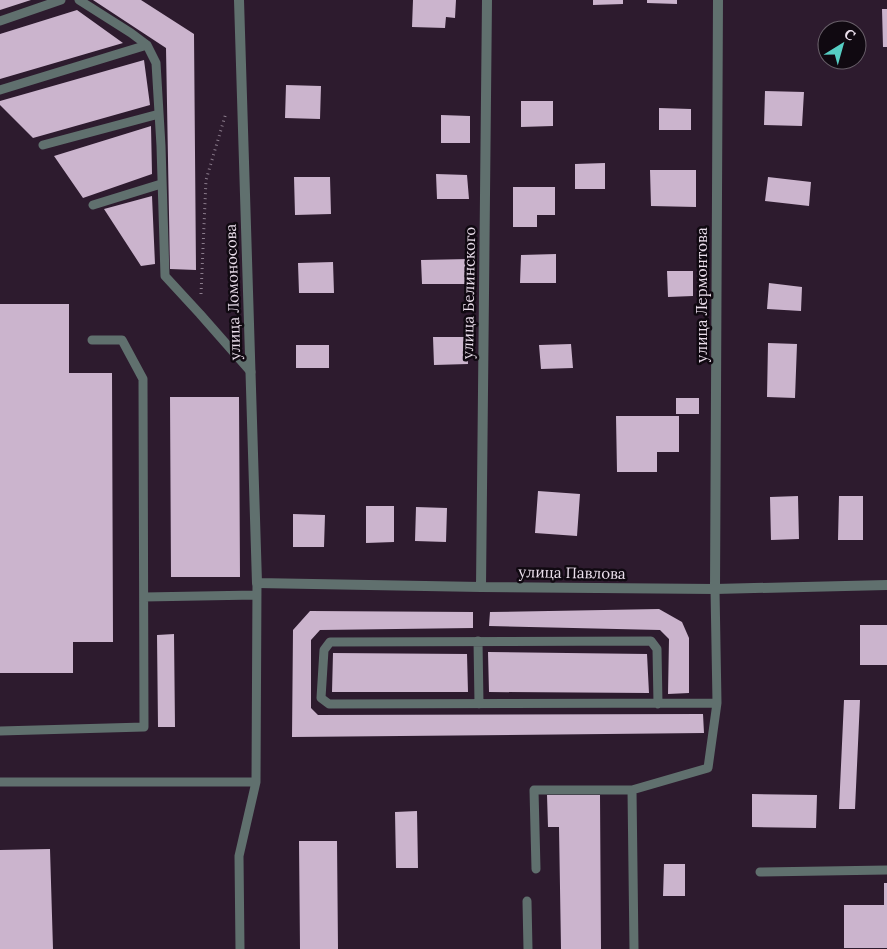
<svg xmlns="http://www.w3.org/2000/svg" width="887" height="949" font-family="Lora,serif">
  <style>
    .building { fill: #cbb4cd }
    .lines { fill: none; stroke-linecap: round; stroke-linejoin: round }
    .path { stroke: #8a7b8b; stroke-width: 3; stroke-dasharray: 1 4; stroke-linecap: butt }
    .service { stroke: #60706e; stroke-width: 9 }
    .minor { stroke: #60706e; stroke-width: 10 }
    .labels { text-anchor: middle; stroke-width: 5; stroke-linejoin: round; paint-order: stroke }
    .street-label { font-size: 15px; fill: #ebdfec; stroke: #100911 }
  </style>
  <rect width="100%" height="100%" fill="#2d1b2e"/>
  <path class="building" d="M 0,0 L 31,0 L 0,10 Z
    M 93,0 L 141,0 L 194,34 L 196,270 L 170,269 L 166,48 Z
    M 413,0 L 456,0 L 455,18 L 446,17 L 445,28 L 412,27 Z
    M 593,0 L 623,0 L 623,4 L 593,5 Z
    M 647,0 L 677,0 L 677,4 L 647,3 Z
    M 882,9 L 887,9 L 887,47 L 883,47 Z
    M 77,10 L 123,43 L 0,79 L 0,34 Z
    M 144,60 L 150,105 L 33,138 L 0,105 L 0,101 Z
    M 286,85 L 321,86 L 320,119 L 285,118 Z
    M 765,91 L 804,92 L 802,126 L 764,125 Z
    M 521,101 L 553,101 L 553,126 L 521,127 Z
    M 659,108 L 691,109 L 691,130 L 659,130 Z
    M 441,115 L 470,116 L 470,143 L 441,143 Z
    M 151,126 L 152,174 L 83,198 L 54,156 Z
    M 605,163 L 605,189 L 575,189 L 575,164 Z
    M 650,170 L 696,170 L 696,207 L 651,206 Z
    M 436,174 L 467,175 L 469,199 L 437,199 Z
    M 294,177 L 330,177 L 331,214 L 295,215 Z
    M 768,177 L 811,182 L 809,206 L 765,201 Z
    M 513,187 L 555,187 L 555,215 L 537,215 L 537,227 L 513,227 Z
    M 152,196 L 155,264 L 141,266 L 104,209 Z
    M 556,254 L 556,283 L 520,283 L 521,255 Z
    M 469,259 L 469,284 L 422,284 L 421,260 Z
    M 333,262 L 334,293 L 299,293 L 298,263 Z
    M 667,271 L 693,271 L 693,296 L 668,297 Z
    M 769,283 L 802,287 L 801,311 L 767,309 Z
    M 0,304 L 69,304 L 69,373 L 112,373 L 113,642 L 73,642 L 73,673 L 0,673 Z
    M 433,337 L 467,337 L 468,364 L 434,365 Z
    M 768,343 L 797,344 L 795,398 L 767,397 Z
    M 571,344 L 573,368 L 541,369 L 539,345 Z
    M 296,345 L 329,345 L 329,368 L 296,368 Z
    M 170,397 L 239,397 L 240,577 L 171,577 Z
    M 676,398 L 699,398 L 699,414 L 676,414 Z
    M 616,416 L 679,416 L 679,452 L 657,452 L 657,472 L 617,472 Z
    M 538,491 L 580,494 L 577,536 L 535,533 Z
    M 798,496 L 799,539 L 771,540 L 770,497 Z
    M 839,496 L 863,496 L 863,540 L 838,540 Z
    M 366,506 L 394,506 L 394,542 L 366,543 Z
    M 416,507 L 447,508 L 446,542 L 415,541 Z
    M 293,514 L 325,515 L 324,547 L 293,547 Z
    M 659,609 L 682,622 L 689,638 L 689,693 L 668,694 L 669,639 L 660,630 L 489,626 L 490,612 Z
    M 310,611 L 473,612 L 473,628 L 320,630 L 311,640 L 311,708 L 318,715 L 703,714 L 704,733 L 292,737 L 293,630 Z
    M 860,625 L 887,625 L 887,665 L 860,665 Z
    M 174,634 L 175,727 L 158,727 L 157,635 Z
    M 488,652 L 647,654 L 649,693 L 489,692 Z
    M 333,653 L 467,654 L 468,692 L 332,692 Z
    M 844,700 L 860,700 L 855,809 L 839,809 Z
    M 752,794 L 817,795 L 816,828 L 752,827 Z
    M 547,795 L 600,795 L 601,949 L 561,949 L 559,827 L 548,827 Z
    M 417,811 L 418,868 L 396,868 L 395,812 Z
    M 299,841 L 337,841 L 338,949 L 300,949 Z
    M 50,849 L 53,949 L 0,949 L 0,850 Z
    M 664,864 L 685,864 L 685,896 L 663,896 Z
    M 884,883 L 887,883 L 887,948 L 844,948 L 844,905 L 884,905 Z"/>
  <g class="lines">
    <path class="path" d="M 201,294 L 206,180 L 226,113"/>
    <path class="service" d="M 79,0 L 131,33 L 147,45 L 156,63 L 161,146 L 165,276 L 200,314 L 251,372
      M 0,21 L 61,0
      M 0,90 L 147,45
      M 43,145 L 159,114
      M 93,205 L 161,184
      M 144,597 L 257,595
      M 478,641 L 479,704
      M 658,704 L 657,649 L 651,641 L 330,642 L 324,650 L 321,698 L 329,704 L 717,703
      M 0,731 L 144,727 L 143,379 L 122,340 L 92,340
      M 0,782 L 256,782
      M 632,790 L 634,949
      M 536,869 L 534,790 L 632,790 L 708,768 L 717,703 L 715,589
      M 760,872 L 887,870
      M 527,901 L 528,949
      M 240,949 L 239,856 L 256,782 L 257,583"/>
    <path class="minor" d="M 239,0 L 257,583 L 481,587 L 715,589 L 887,585
      M 481,587 L 487,0
      M 715,589 L 718,0"/>
  </g>
  <g class="labels">
    <g class="street-label">
      <text transform="translate(233 292) rotate(-92)" y="5">улица Ломоносова</text>
      <text transform="translate(469 293) rotate(-89)" y="5">улица Белинского</text>
      <text transform="translate(702 295) rotate(-90)" y="5">улица Лермонтова</text>
      <text transform="translate(572 573) rotate(1)" y="5">улица Павлова</text>
    </g>
  </g>
  <g transform="translate(842 45) rotate(37)"><circle r="24" fill="#100911" stroke="#685f69"/>
  <path d="M0-4L9 19L0 12L-9 19Z" fill="#56cec4"/>
  <text y="-8" font-size="14" font-weight="bold" text-anchor="middle" fill="#ebdfec">С</text>
  </g>
</svg>
